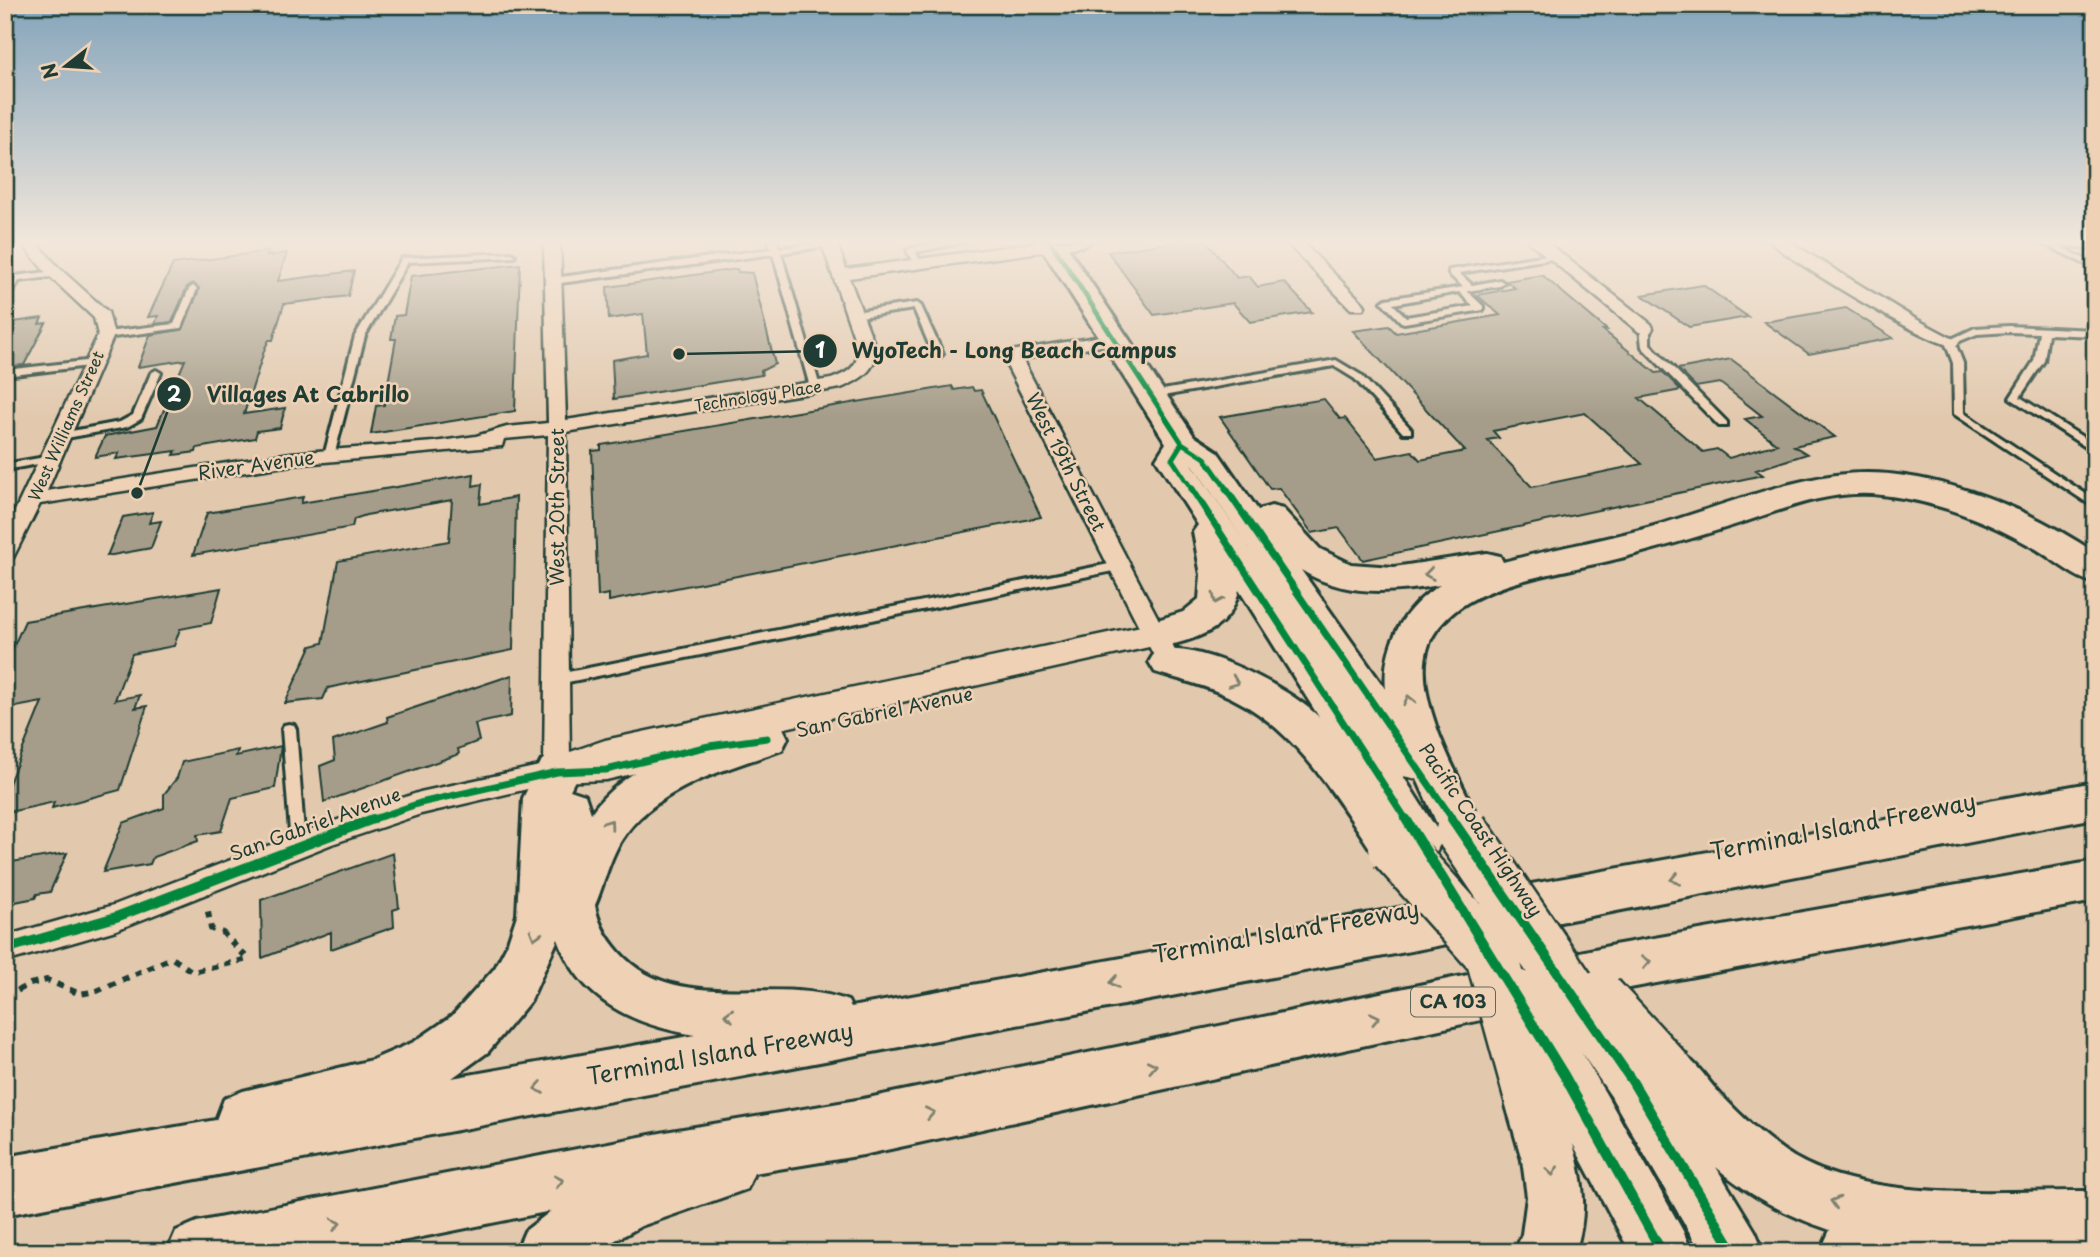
<svg xmlns="http://www.w3.org/2000/svg" width="2100" height="1257" font-family="'Playpen Sans',sans-serif">
  <style>
    .building { fill: #a59d89; stroke: #1f3d34; stroke-width: 2; fill-rule: evenodd }
    .lines { fill: none; stroke-linecap: round; stroke-linejoin: round }
    .lane-casing { stroke: #1f3d34; stroke-width: 6 }
    .street-casing { stroke: #1f3d34; stroke-width: 5 }
    .secondary-casing { stroke: #1f3d34; stroke-width: 5 }
    .highway-casing { stroke: #1f3d34; stroke-width: 6 }
    .path { stroke: #1f3d34; stroke-width: 6; stroke-dasharray: 7 7; stroke-linecap: butt }
    .lane { fill: #efd2b6; fill-rule: evenodd }
    .street { fill: #efd2b6; fill-rule: evenodd }
    .secondary { fill: #efd2b6; fill-rule: evenodd }
    .highway { fill: #efd2b6; fill-rule: evenodd }
    .highway-bridge-casing { stroke: #1f3d34; stroke-width: 57; stroke-linecap: butt }
    .highway-bridge { stroke: #efd2b6; stroke-width: 52 }
    .cycleway-far2-casing { stroke: #efd2b6; stroke-width: 9 }
    .cycleway-far1-casing { stroke: #efd2b6; stroke-width: 11 }
    .cycleway-casing { stroke: #efd2b6; stroke-width: 14 }
    .cycleway-far2 { stroke: #00873e; stroke-width: 5 }
    .cycleway-far1 { stroke: #00873e; stroke-width: 7 }
    .cycleway { stroke: #00873e; stroke-width: 10 }
    .oneway { stroke: #7d806e }
    .labels { text-anchor: middle; stroke-width: 5; stroke-linejoin: round; paint-order: stroke }
    .far-street-label { font-size: 16px; fill: #1f3d34; stroke: #efd2b6 }
    .shield { fill: #efd2b6; stroke: #5d6a5b; stroke-width: 2 }
    .shield-label { font-size: 18px; font-weight: bold; fill: #1f3d34 }
    .street-label { font-size: 19px; fill: #1f3d34; stroke: #efd2b6 }
    .near-street-label { font-size: 23px; fill: #1f3d34; stroke: #efd2b6 }
    .leader { fill: none; stroke: #1f3d34; stroke-width: 2.5 }
    .callout-dot { fill: #1f3d34; stroke: #efd2b6; stroke-width: 2.5 }
    .mark-label { font-size: 21px; text-anchor: middle; font-weight: bold; fill: #fff }
    .callout-label { font-size: 21px; text-anchor: middle; font-weight: bold; fill: #1f3d34; stroke: #efd2b6; stroke-width: 5; stroke-linejoin: round; paint-order: stroke }
  </style>
  <rect width="100%" height="100%" fill="#e2c9ae"/>
  <filter id="ink" filterUnits="userSpaceOnUse"><feTurbulence type="fractalNoise" baseFrequency=".0143" numOctaves="2"/><feDisplacementMap in="SourceGraphic" scale="14" xChannelSelector="R" yChannelSelector="G"/><feConvolveMatrix kernelMatrix="1 2 1 2 8 2 1 2 1" color-interpolation-filters="sRGB"/></filter>
  <g filter="url(#ink)">
    <path class="building" d="M 1180,241 L 1206,241 L 1237,278 L 1249,276 L 1258,287 L 1284,282 L 1312,312 L 1250,322 L 1233,303 L 1154,315 L 1108,252 Z
      M 269,251 L 267,256 L 287,253 L 278,281 L 354,271 L 348,296 L 284,304 L 273,340 L 269,340 L 265,348 L 244,414 L 285,408 L 280,428 L 257,431 L 255,438 L 197,448 L 196,452 L 174,455 L 176,451 L 116,459 L 119,453 L 95,457 L 105,436 L 157,426 L 185,360 L 138,367 L 150,335 L 183,329 L 199,290 L 193,283 L 187,287 L 172,322 L 155,324 L 158,316 L 148,317 L 173,264 Z
      M 520,264 L 515,411 L 371,434 L 376,406 L 384,405 L 396,339 L 391,339 L 395,316 L 404,315 L 411,276 Z
      M 737,269 L 738,272 L 752,273 L 775,364 L 761,371 L 762,375 L 614,399 L 612,360 L 647,354 L 643,314 L 609,319 L 607,287 Z
      M 1542,275 L 1607,330 L 1603,330 L 1656,373 L 1663,372 L 1681,390 L 1639,398 L 1703,452 L 1717,449 L 1729,458 L 1777,444 L 1745,419 L 1762,416 L 1720,383 L 1696,387 L 1678,369 L 1731,359 L 1835,437 L 1794,446 L 1807,454 L 1756,470 L 1763,475 L 1363,560 L 1339,528 L 1312,533 L 1279,488 L 1270,489 L 1220,417 L 1324,399 L 1340,419 L 1345,418 L 1377,458 L 1412,451 L 1420,460 L 1465,451 L 1353,331 L 1389,326 L 1396,333 L 1500,315 L 1477,295 L 1515,288 L 1506,281 ZM 1585,413 L 1642,464 L 1532,487 L 1487,440 L 1499,438 L 1493,431 Z
      M 1703,285 L 1748,317 L 1689,327 L 1642,295 Z
      M 1846,308 L 1893,338 L 1809,354 L 1764,322 Z
      M 42,318 L 39,324 L 46,323 L 24,365 L 5,367 L 5,329 L 10,328 L 14,322 Z
      M 952,386 L 954,390 L 972,387 L 974,391 L 981,390 L 1041,517 L 609,601 L 609,594 L 598,596 L 592,451 L 601,450 L 601,445 Z
      M 474,474 L 473,486 L 482,484 L 480,504 L 516,497 L 513,650 L 328,688 L 323,699 L 285,703 L 311,646 L 323,643 L 338,561 L 449,541 L 452,500 L 366,515 L 354,519 L 352,527 L 193,555 L 207,513 L 303,497 L 301,503 Z
      M 153,512 L 149,523 L 161,521 L 151,548 L 107,556 L 123,517 Z
      M 221,588 L 211,623 L 180,629 L 174,646 L 132,654 L 115,700 L 140,695 L 135,708 L 147,706 L 120,790 L 52,808 L 54,802 L 5,813 L 5,793 L 42,702 L 5,709 L 5,665 L 25,621 Z
      M 512,675 L 511,716 L 475,724 L 479,741 L 458,749 L 459,754 L 324,802 L 320,766 L 335,760 L 333,741 L 388,722 L 387,717 Z
      M 281,746 L 275,788 L 232,798 L 221,831 L 197,835 L 198,841 L 153,857 L 150,864 L 103,872 L 123,823 L 164,808 L 164,794 L 177,778 L 182,762 L 238,750 L 236,756 Z
      M 67,853 L 50,892 L 37,894 L 35,898 L 5,904 L 5,863 Z
      M 393,853 L 399,908 L 393,910 L 394,927 L 331,949 L 331,932 L 262,958 L 261,900 Z"/>
    <g class="lines">
      <defs>
        <path id="lane" d="M 769,241 L 777,241 L 779,248 L 829,242 L 833,244 L 829,246 L 781,253 L 820,387 L 818,389 L 812,389 L 810,387 L 773,254 L 553,284 L 549,281 L 553,278 L 771,249 Z
          M 948,241 L 969,241 L 916,252 L 921,264 L 917,267 L 913,264 L 907,250 L 911,248 Z
          M 2038,241 L 2072,241 L 2095,245 L 2095,249 L 2054,244 L 2095,264 L 2095,269 Z
          M 511,253 L 515,255 L 514,257 L 408,262 L 365,336 L 334,456 L 333,458 L 325,458 L 324,456 L 355,336 L 402,258 Z
          M 1554,254 L 1557,254 L 1557,258 L 1459,273 L 1472,285 L 1500,280 L 1504,283 L 1500,286 L 1467,291 L 1483,306 L 1483,310 L 1404,323 L 1401,322 L 1382,302 L 1386,299 L 1463,287 L 1449,274 L 1449,270 ZM 1459,292 L 1473,306 L 1406,317 L 1393,304 Z
          M 56,271 L 59,272 L 59,276 L 19,281 L 8,299 L 5,300 L 5,290 L 10,282 L 5,283 L 5,277 Z
          M 193,286 L 197,289 L 181,328 L 106,338 L 101,335 L 106,332 L 174,324 L 189,289 Z
          M 917,303 L 921,306 L 943,354 L 941,356 L 935,356 L 933,354 L 914,309 L 854,318 L 850,315 L 854,312 Z
          M 1645,325 L 1650,328 L 1650,344 L 1727,422 L 1727,426 L 1719,426 L 1642,347 L 1640,328 Z
          M 2009,326 L 2095,330 L 2095,336 L 2048,334 L 2044,361 L 2020,397 L 2095,445 L 2095,453 L 2010,398 L 2034,361 L 2039,333 L 2009,332 L 1977,334 L 1955,343 L 1963,363 L 1964,413 L 2095,500 L 2095,508 L 1954,414 L 1953,363 L 1945,342 L 1975,328 Z
          M 94,360 L 97,361 L 97,365 L 5,376 L 5,370 Z
          M 1336,360 L 1361,375 L 1411,429 L 1411,433 L 1403,433 L 1355,379 L 1334,366 L 1151,398 L 1146,395 L 1151,392 Z
          M 156,370 L 161,373 L 141,419 L 127,427 L 61,439 L 56,436 L 61,433 L 120,422 L 133,415 L 151,373 Z
          M 51,456 L 55,457 L 55,461 L 5,470 L 5,464 Z
          M 1119,562 L 1123,563 L 1125,566 L 1123,569 L 558,684 L 553,682 L 552,679 L 553,676 L 558,674 Z
          M 289,724 L 294,725 L 296,729 L 305,845 L 303,849 L 298,851 L 293,849 L 291,845 L 282,729 L 284,725 Z"/>
        <path id="street" d="M 20,241 L 35,241 L 58,267 L 108,312 L 114,335 L 47,491 L 291,453 L 434,442 L 476,436 L 507,427 L 548,423 L 544,241 L 560,241 L 566,420 L 831,379 C 847,373 858,368 858,349 L 821,241 L 836,241 L 846,269 L 1050,241 L 1092,241 L 1085,246 L 849,278 L 876,349 C 876,371 860,380 841,388 L 566,432 L 570,761 L 606,760 L 699,739 L 708,742 L 712,749 L 708,756 L 606,780 L 557,782 L 421,814 L 332,844 L 116,930 L 5,962 L 5,936 L 114,905 L 314,828 L 420,792 L 544,765 L 548,435 L 504,439 L 502,446 L 291,465 L 40,504 L 13,558 L 5,560 L 5,532 L 98,335 L 94,318 L 46,273 Z
          M 1285,241 L 1301,241 L 1363,303 L 1365,306 L 1363,309 L 1351,309 Z
          M 1528,241 L 1545,241 L 1651,324 L 1653,328 L 1651,332 L 1639,332 Z
          M 1770,241 L 1788,241 L 1914,318 L 1959,342 L 1956,346 C 1937,350 1786,259 1770,241 Z
          M 1114,334 L 1123,339 L 1120,343 L 1022,359 L 1181,662 L 1177,668 L 1169,671 L 1161,668 L 1157,662 L 1002,356 L 1011,351 Z"/>
        <path id="secondary" d="M 1155,623 L 1167,627 L 1172,635 L 1167,643 L 610,767 L 557,787 L 544,783 L 538,772 L 544,761 L 605,740 Z"/>
        <path id="highway" d="M 1037,241 L 1063,241 L 1194,436 L 1217,451 L 1258,510 L 1271,506 L 1283,509 L 1320,549 L 1351,564 L 1394,567 L 1487,553 L 1500,556 L 1503,562 C 1554,548 1607,540 1658,525 C 1716,508 1776,483 1836,475 C 1921,463 2026,506 2095,553 L 2095,583 C 2071,577 2053,558 2031,546 C 1985,520 1936,501 1882,495 C 1834,489 1789,507 1744,522 C 1707,534 1670,545 1632,555 C 1579,570 1519,575 1470,601 C 1452,611 1434,628 1428,647 C 1411,699 1463,785 1485,831 L 1478,844 L 1462,850 L 1446,844 L 1417,779 L 1403,776 L 1443,839 L 1436,852 L 1420,858 L 1414,856 L 1411,862 L 1395,867 L 1379,862 C 1339,802 1299,731 1232,698 C 1208,686 1181,680 1155,672 L 1149,662 L 1155,652 C 1197,639 1288,687 1319,717 L 1239,590 C 1236,602 1232,612 1224,620 C 1209,637 1162,651 1141,645 L 1136,635 L 1141,625 L 1183,612 L 1199,599 L 1201,575 L 1193,532 L 1198,525 L 1156,459 L 1166,443 ZM 1192,464 L 1193,465 L 1249,548 ZM 1301,570 C 1344,597 1392,593 1440,585 C 1402,608 1382,647 1386,690 Z
          M 767,722 L 782,726 L 788,738 L 782,750 C 723,771 647,789 616,850 C 607,868 603,887 595,905 C 598,924 607,938 619,952 C 676,1017 778,973 848,1001 L 851,1007 L 2095,782 L 2095,818 L 1411,951 L 5,1215 L 5,1157 L 216,1120 L 224,1099 L 243,1091 L 372,1060 L 414,1042 L 452,1016 L 495,968 L 507,945 L 517,915 L 523,798 L 542,760 L 557,755 L 572,760 L 579,772 L 570,790 L 585,795 L 591,813 C 630,758 707,741 767,722 ZM 558,939 C 580,1001 634,1025 695,1035 L 452,1078 L 488,1052 L 531,1000 Z
          M 2095,861 L 2095,901 L 1614,991 L 863,1155 L 754,1173 L 747,1189 L 641,1226 L 594,1252 L 516,1252 L 525,1231 L 551,1211 L 347,1252 L 167,1252 L 176,1231 L 197,1222 L 671,1131 L 863,1099 L 1614,945 Z
          M 1669,1048 C 1699,1060 1702,1076 1723,1097 C 1741,1116 1761,1134 1783,1150 C 1860,1205 2003,1190 2095,1191 L 2095,1249 L 1907,1248 L 1901,1252 L 1820,1252 L 1830,1230 C 1786,1215 1751,1197 1716,1167 L 1755,1231 L 1764,1252 L 1701,1252 L 1613,1100 L 1605,1081 L 1613,1062 L 1632,1055 L 1648,1061 L 1650,1055 Z
          M 1575,1065 L 1594,1073 L 1683,1231 L 1692,1252 L 1630,1252 L 1573,1144 C 1584,1182 1588,1215 1575,1252 L 1515,1252 L 1522,1234 L 1527,1197 L 1522,1160 L 1506,1105 L 1514,1086 L 1533,1078 L 1551,1085 L 1556,1073 Z"/>
      </defs>
      <use href="#lane" class="lane-casing"/>
      <use href="#street" class="street-casing"/>
      <use href="#secondary" class="secondary-casing"/>
      <use href="#highway" class="highway-casing"/>
      <path class="path" d="M 5,997 L 30,984 L 47,980 L 80,994 L 97,991 L 172,958 L 193,972 L 248,959 L 223,933 L 211,929 L 207,906"/>
      <use href="#lane" class="lane"/>
      <use href="#street" class="street"/>
      <use href="#secondary" class="secondary"/>
      <use href="#highway" class="highway"/>
      <defs>
        <path id="highway-bridge" d="M 1462,831 L 1632,1081
          M 1395,848 L 1492,956 L 1533,1105
          M 1516,996 L 1575,1092
          M 1598,997 L 1669,1074"/>
      </defs>
      <use href="#highway-bridge" class="highway-bridge-casing"/>
      <use href="#highway-bridge" class="highway-bridge"/>
      <defs>
        <path id="cycleway-far2" d="M 1050,241 L 1182,443 L 1205,458 L 1228,491
          M 1182,443 L 1172,459 L 1193,491"/>
        <path id="cycleway-far1" d="M 1192,489 L 1407,821
          M 1226,489 L 1454,821
          M 368,821 L 420,803 L 557,772 L 606,770 L 709,746 L 767,738"/>
        <path id="cycleway" d="M 1406,819 L 1564,1075 L 1662,1252
          M 1452,819 L 1632,1081 L 1734,1252
          M 5,949 L 116,917 L 373,819"/>
      </defs>
      <use href="#cycleway-far2" class="cycleway-far2-casing"/>
      <use href="#cycleway-far1" class="cycleway-far1-casing"/>
      <use href="#cycleway" class="cycleway-casing"/>
      <use href="#cycleway-far2" class="cycleway-far2"/>
      <use href="#cycleway-far1" class="cycleway-far1"/>
      <use href="#cycleway" class="cycleway"/>
    </g>
    <defs><path id="oneway-chevron" d="M-2-3.5L2.5 0L-2 3.5" fill="none" stroke-width="1.6" stroke-linecap="round" stroke-linejoin="round" transform="scale(1.75)"/></defs>
    <g class="oneway">
      <use href="#oneway-chevron" transform="translate(1429 574) rotate(172)"/>
      <use href="#oneway-chevron" transform="translate(1217 599) rotate(115)"/>
      <use href="#oneway-chevron" transform="translate(1234 682) rotate(22)"/>
      <use href="#oneway-chevron" transform="translate(1409 700) rotate(-103)"/>
      <use href="#oneway-chevron" transform="translate(609 824) rotate(-54)"/>
      <use href="#oneway-chevron" transform="translate(1675 879) rotate(169)"/>
      <use href="#oneway-chevron" transform="translate(535 935) rotate(106)"/>
      <use href="#oneway-chevron" transform="translate(1646 962) rotate(-10)"/>
      <use href="#oneway-chevron" transform="translate(1114 982) rotate(170)"/>
      <use href="#oneway-chevron" transform="translate(729 1015) rotate(-178)"/>
      <use href="#oneway-chevron" transform="translate(1375 1018) rotate(-12)"/>
      <use href="#oneway-chevron" transform="translate(1152 1066) rotate(-12)"/>
      <use href="#oneway-chevron" transform="translate(539 1088) rotate(170)"/>
      <use href="#oneway-chevron" transform="translate(930 1113) rotate(-12)"/>
      <use href="#oneway-chevron" transform="translate(1552 1171) rotate(82)"/>
      <use href="#oneway-chevron" transform="translate(559 1181) rotate(-11)"/>
      <use href="#oneway-chevron" transform="translate(1835 1202) rotate(-164)"/>
      <use href="#oneway-chevron" transform="translate(336 1224) rotate(-11)"/>
    </g>
  </g>
  <linearGradient id="sky" x2="0" y2="1"><stop stop-color="#84a4bb"/><stop offset="0.58" stop-color="#f2e7db"/><stop offset="1" stop-color="#f2e7db" stop-opacity="0"/></linearGradient>
  <rect width="2100" height="417" fill="url(#sky)"/>
  <g class="labels">
    <g class="far-street-label">
      <text transform="translate(758 396) rotate(-9)" y="6">Technology Place</text>
      <text transform="translate(66 426) rotate(-66)" y="6">West Williams Street</text>
    </g>
    <rect class="shield" x="1411" y="987.5" width="84" height="29" rx="5"/>
    <g class="shield-label">
      <text x="1453" y="1008">CA 103</text>
    </g>
    <g class="street-label">
      <text transform="translate(1066 462) rotate(63)" y="7">West 19th Street</text>
      <text transform="translate(256 465) rotate(-8)" y="7">River Avenue</text>
      <text transform="translate(557 507) rotate(-90)" y="7">West 20th Street</text>
      <text transform="translate(884 712) rotate(-12)" y="7">San Gabriel Avenue</text>
      <text transform="translate(315 824) rotate(-20)" y="7">San Gabriel Avenue</text>
      <text transform="translate(1481 830) rotate(56)" y="7">Pacific Coast Highway</text>
    </g>
    <g class="near-street-label">
      <text transform="translate(1843 827) rotate(-11)" y="8">Terminal Island Freeway</text>
      <text transform="translate(1286 932) rotate(-10)" y="8">Terminal Island Freeway</text>
      <text transform="translate(720 1054) rotate(-10)" y="8">Terminal Island Freeway</text>
    </g>
  </g>
  <path class="leader" d="M679 354L820 351M137 493L174 394"/>
  <g class="callout-dot">
    <circle cx="679" cy="354" r="7"/>
    <circle cx="137" cy="493" r="7"/>
    <circle cx="820" cy="351" r="18"/>
    <circle cx="174" cy="394" r="18"/>
  </g>
  <g class="mark-label">
    <text x="820" y="358">1</text>
    <text x="174" y="402">2</text>
  </g>
  <g class="callout-label">
    <text x="1014" y="358">WyoTech - Long Beach Campus</text>
    <text x="308" y="402">Villages At Cabrillo</text>
  </g>
  <rect width="2100" height="1257" fill="none" stroke="#efd2b6" stroke-width="28"/>
  <rect x="14" y="14" width="2072" height="1229" fill="none" stroke="#1f3d34" stroke-width="2.5" filter="url(#ink)"/>
  <g transform="translate(66 66) rotate(253)" stroke="#efd2b6" stroke-width="5" paint-order="stroke">
  <path d="M0-5L12 26L0 18L-12 26Z" fill="#1f3d34"/>
  <text y="-10" font-size="19" font-weight="bold" text-anchor="middle" fill="#1f3d34">N</text>
  </g>
</svg>
